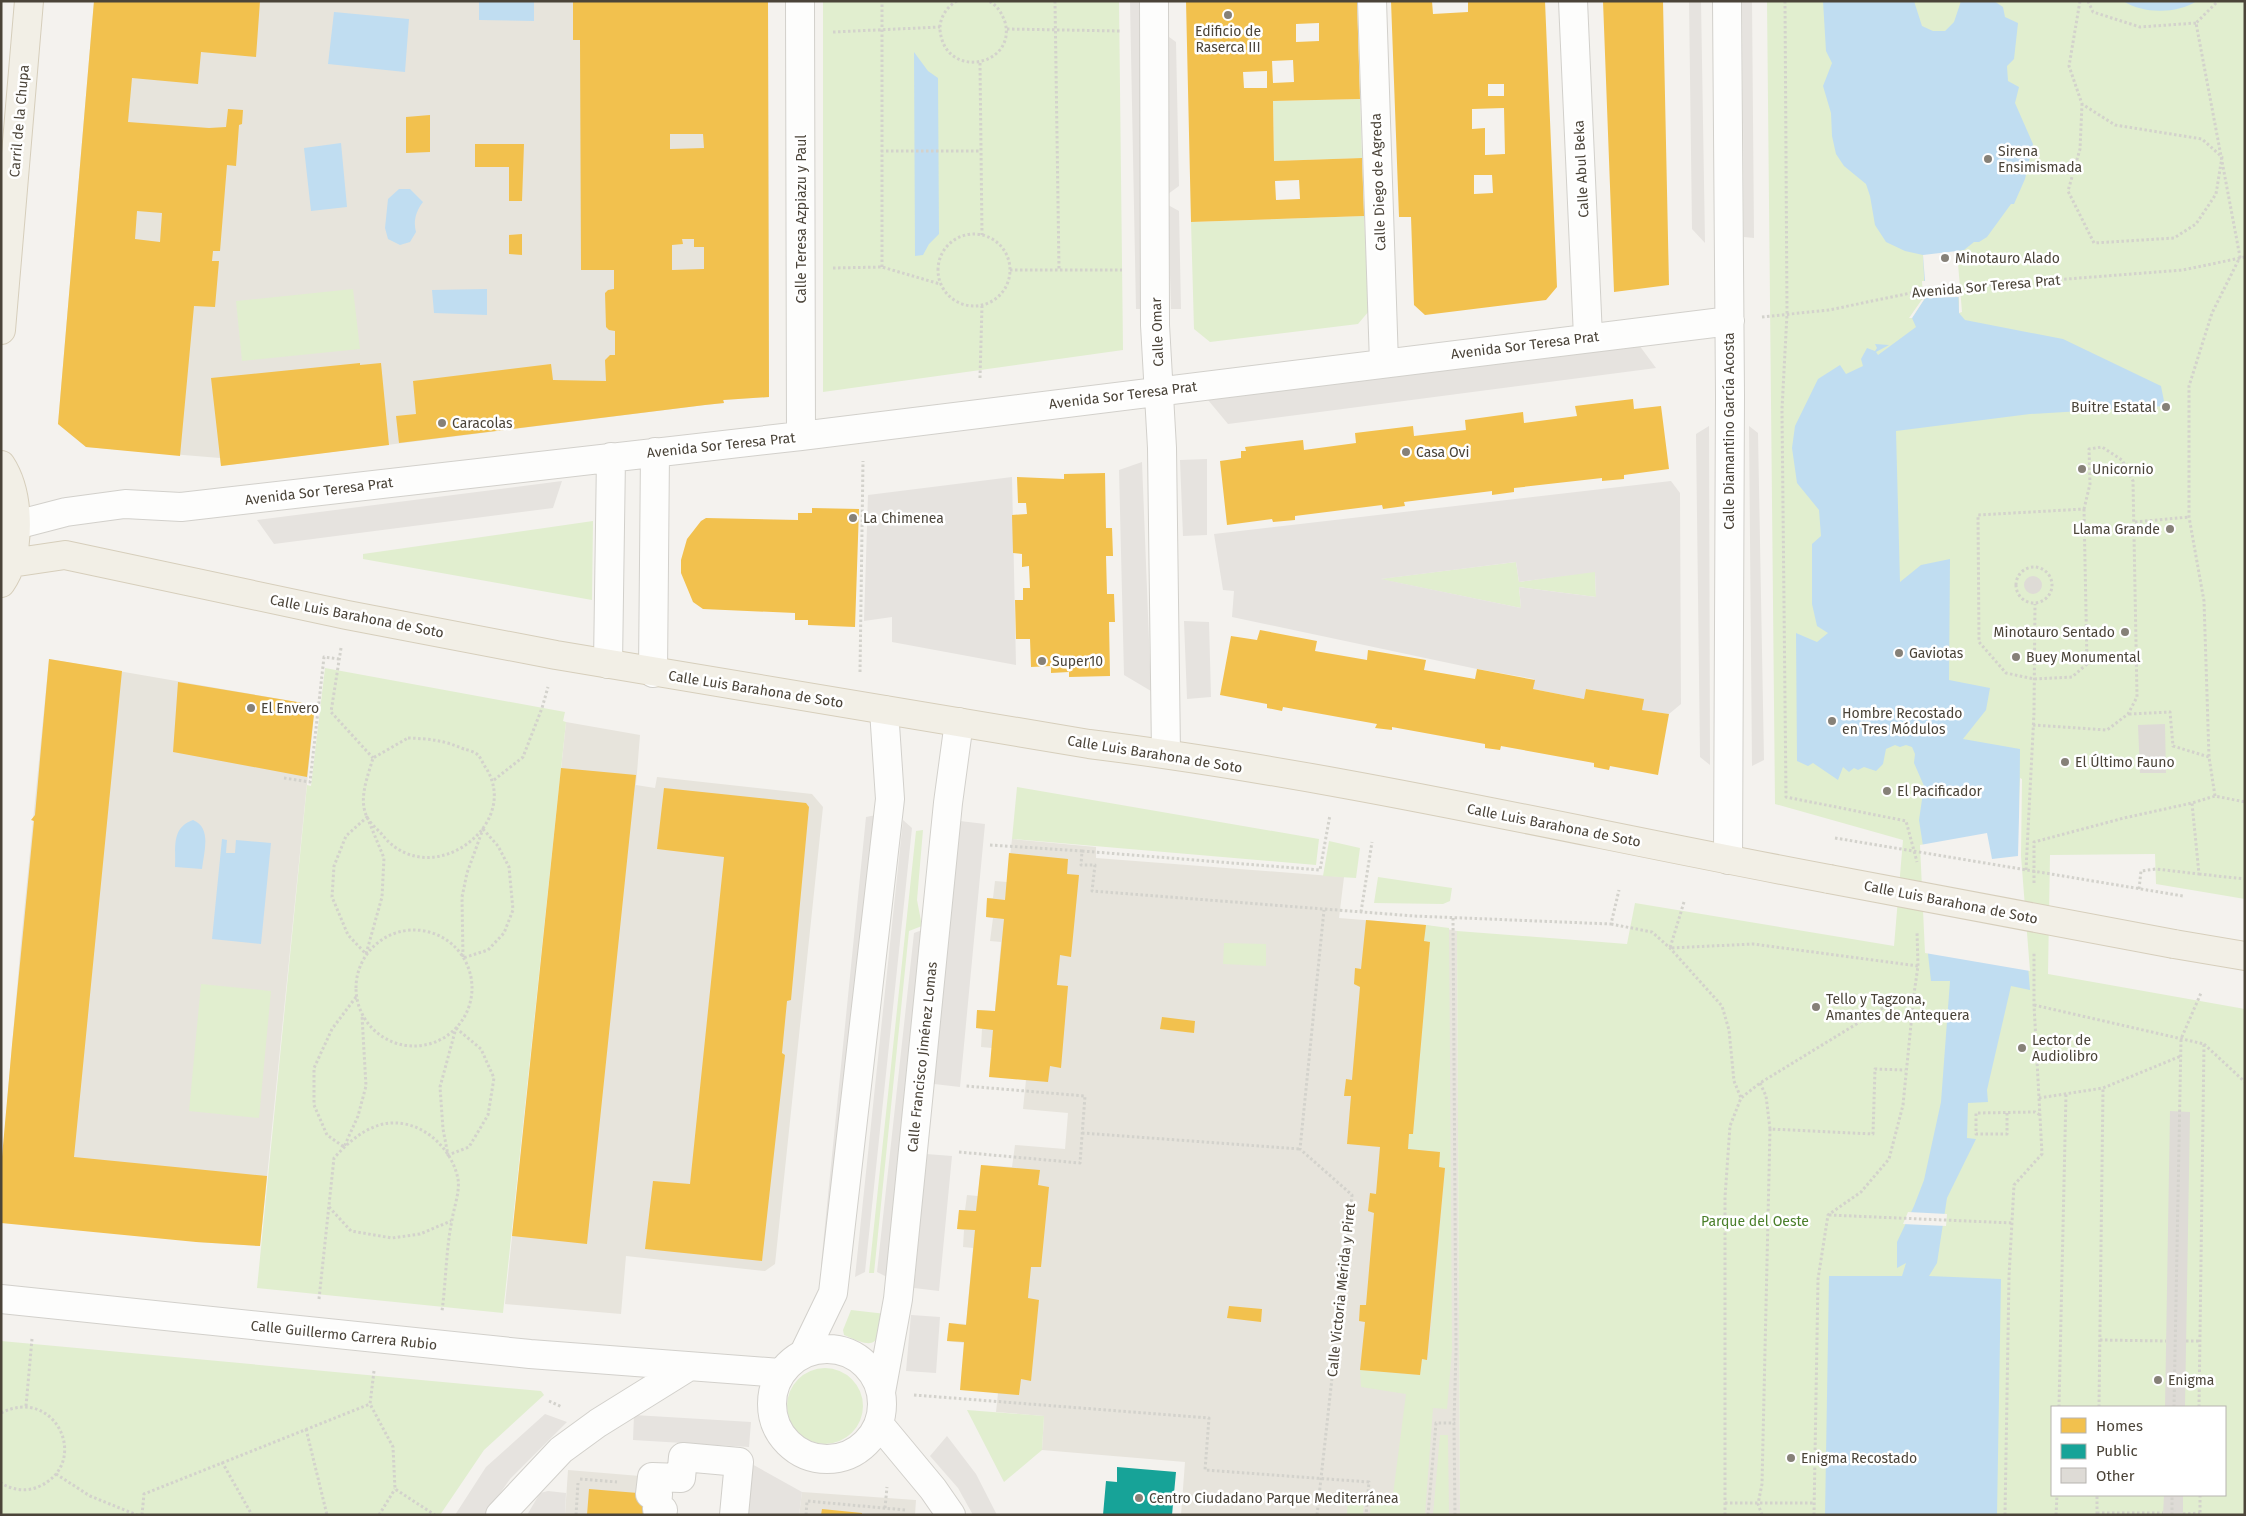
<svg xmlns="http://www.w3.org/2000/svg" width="2246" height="1516" font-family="'Fira Sans',sans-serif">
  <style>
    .residential { fill: #e7e4dc }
    .green { fill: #e1eecf; fill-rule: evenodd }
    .parking { fill: #e6e3df; fill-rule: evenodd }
    .water { fill: #c0ddf1 }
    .pier { fill: #f4f2ee }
    .homes { fill: #f2c14e; fill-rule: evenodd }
    .public { fill: #17a398 }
    .building { fill: #dedbd6 }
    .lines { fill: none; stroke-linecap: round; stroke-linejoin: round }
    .minor-casing { stroke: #d2d0cb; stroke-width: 30 }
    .major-casing { stroke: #d6cebb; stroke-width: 30 }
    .path { stroke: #d3d2cc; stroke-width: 3; stroke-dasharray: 2.5 2.5; stroke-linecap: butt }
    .minor { stroke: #fdfdfc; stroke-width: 28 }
    .major { stroke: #f2efe6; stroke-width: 28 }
    .major-bridge-casing { stroke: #d6cebb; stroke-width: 30; stroke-linecap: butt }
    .path-bridge { stroke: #d3d2cc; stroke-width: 3; stroke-dasharray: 2.5 2.5; stroke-linecap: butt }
    .major-bridge { stroke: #f2efe6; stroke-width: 28 }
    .poi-dot { fill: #868178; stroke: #fff; stroke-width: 2 }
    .labels { text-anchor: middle; stroke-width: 5; stroke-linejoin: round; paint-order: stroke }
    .poi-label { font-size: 14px; fill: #4b4439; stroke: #fff; text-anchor: start }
    .street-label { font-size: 14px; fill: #4b4439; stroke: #fff }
    .park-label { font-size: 14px; fill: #4a7f2a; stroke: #fff }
  </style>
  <rect width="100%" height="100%" fill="#f4f2ee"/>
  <path class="residential" d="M 94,1 L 768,1 L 769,397 L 724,400 L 724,403 L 705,405 L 221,466 L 220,458 L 86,447 L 58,424 Z
    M 49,659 L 315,705 L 260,1246 L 196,1242 L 3,1150 L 21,942 Z
    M 566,722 L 640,735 L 636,785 L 655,788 L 657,777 L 812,794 L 823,807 L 775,1264 L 765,1271 L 626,1256 L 621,1314 L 505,1304 Z
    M 1012,839 L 1096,847 L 1096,858 L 1344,877 L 1339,918 L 1426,925 L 1457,931 L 1460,1515 L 1181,1515 L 1185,1462 L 1042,1450 L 1044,1416 L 996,1412 L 998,1393 L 964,1343 L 947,1341 L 949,1323 L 966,1324 L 973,1248 L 963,1247 L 964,1230 L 957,1229 L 958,1220 L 959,1210 L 965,1210 L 967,1195 L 978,1196 L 981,1165 L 1012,1167 L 1015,1145 L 1065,1149 L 1068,1113 L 1023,1109 L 1026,1080 L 992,1048 L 981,1047 L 982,1029 L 976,1028 L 977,1010 L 995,1011 L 1001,942 L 990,941 L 993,918 L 986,917 L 987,898 L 993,898 L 995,881 L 1007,882 Z
    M 568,1470 L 652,1477 L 662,1515 L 565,1515 Z
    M 802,1492 L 916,1500 L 915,1515 L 799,1515 Z"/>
  <path class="green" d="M 823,1 L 1119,1 L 1123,350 L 823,392 Z
    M 1767,1 L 2245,1 L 2245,899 L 2156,884 L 2155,854 L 2050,855 L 2048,974 L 2245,1009 L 2245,1515 L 1460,1515 L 1457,931 L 1627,944 L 1635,903 L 1894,946 L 1903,840 L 1775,804 ZM 2052,1407 L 2225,1407 L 2225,1495 L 2052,1495 Z
    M 1360,99 L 1362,158 L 1274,161 L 1273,101 Z
    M 1364,216 L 1369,311 L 1358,324 L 1210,342 L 1194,329 L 1191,222 Z
    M 353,289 L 360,349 L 242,361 L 236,301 Z
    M 593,521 L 592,600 L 363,559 L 363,554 Z
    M 1516,562 L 1519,582 L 1595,571 L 1596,597 L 1519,587 L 1521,608 L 1379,579 Z
    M 325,668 L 565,712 L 563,721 L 566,722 L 503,1313 L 257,1288 L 307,785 L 311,786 Z
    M 1017,787 L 1319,839 L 1316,865 L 1012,839 Z
    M 923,830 L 917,900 L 922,926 L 909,931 L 874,1273 L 869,1273 L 916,831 Z
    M 1329,841 L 1360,848 L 1356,878 L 1323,876 Z
    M 1378,877 L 1452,888 L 1450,901 L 1443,904 L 1374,903 Z
    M 1426,925 L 1449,928 L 1452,1350 L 1447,1409 L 1433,1408 L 1425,1515 L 1370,1515 L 1371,1500 L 1392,1502 L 1406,1394 L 1361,1387 L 1360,1370 L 1420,1375 L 1422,1359 L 1428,1360 L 1445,1168 L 1439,1167 L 1440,1152 L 1408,1149 L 1409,1134 L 1413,1134 L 1430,942 L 1424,941 Z
    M 1224,943 L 1266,944 L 1266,966 L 1223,964 Z
    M 201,984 L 271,991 L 259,1118 L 189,1111 Z
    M 851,1310 L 886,1314 C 876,1347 876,1349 844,1335 L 843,1330 Z
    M 1,1341 L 541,1391 L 544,1395 L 484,1450 L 440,1515 L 1,1515 Z
    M787 1406a38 38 0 1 1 76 0a38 38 0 1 1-76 0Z
    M 967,1410 L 1044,1416 L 1042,1450 L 1004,1482 Z
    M 1440,1435 L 1448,1435 L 1449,1515 L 1433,1515 Z
    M 1348,1497 L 1364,1499 L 1363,1515 L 1347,1515 Z"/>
  <path class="parking" d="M 1130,1 L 1141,1 L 1147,309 L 1136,309 Z
    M 1689,1 L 1701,1 L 1705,243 L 1692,229 Z
    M 1742,1 L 1752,1 L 1754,238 L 1744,237 Z
    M 1165,34 L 1176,42 L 1179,186 L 1168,194 Z
    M 1168,205 L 1179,211 L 1181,309 L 1171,309 Z
    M 1639,345 L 1656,368 L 1228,424 L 1208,400 Z
    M 1709,426 L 1710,765 L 1700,757 L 1696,434 Z
    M 1749,426 L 1758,433 L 1764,760 L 1752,766 Z
    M 1207,459 L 1207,535 L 1183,536 L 1180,460 Z
    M 1142,462 L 1151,691 L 1124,675 L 1119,470 Z
    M 1012,477 L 1016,665 L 892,642 L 892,617 L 864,621 L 868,495 Z
    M 562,481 L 553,508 L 274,544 L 257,520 Z
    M 1671,481 L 1680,493 L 1681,704 L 1669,714 L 1642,710 L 1643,699 L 1587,689 L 1584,699 L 1533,689 L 1534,679 L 1477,669 L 1232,617 L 1234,591 L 1223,590 L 1214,534 ZM 1516,562 L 1519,582 L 1595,572 L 1596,597 L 1519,587 L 1521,608 L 1381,579 Z
    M 1184,621 L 1209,622 L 1211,697 L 1187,699 Z
    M 876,815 L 829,1271 L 821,1265 L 866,817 Z
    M 903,820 L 912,828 L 865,1272 L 855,1277 Z
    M 960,821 L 985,824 L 960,1087 L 934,1084 Z
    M 925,929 L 889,1278 L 877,1272 L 914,933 Z
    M 926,1154 L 952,1156 L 939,1291 L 914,1288 Z
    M 911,1315 L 940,1317 L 936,1373 L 906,1371 Z
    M 545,1414 L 567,1422 L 510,1479 L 485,1515 L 455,1515 L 486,1467 Z
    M 634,1415 L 751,1422 L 749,1447 L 633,1440 Z
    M 947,1436 L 976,1474 L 997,1515 L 973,1515 L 958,1488 L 930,1456 Z
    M 750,1463 L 802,1492 L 799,1515 L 744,1515 Z
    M 548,1491 L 566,1493 L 565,1515 L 527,1515 L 540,1493 Z"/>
  <path class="water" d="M 479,1 L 534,1 L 534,21 L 479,20 Z
    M 1823,1 L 1914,1 L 1922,26 L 1933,31 L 1945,31 L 1954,22 L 1961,1 L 1994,1 L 2003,7 L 2005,17 L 2018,23 L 2014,59 L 2007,66 L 2008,81 L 2019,87 L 2015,103 L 2033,144 L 2025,179 L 2014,204 L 2011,204 L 1987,237 L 1979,242 L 1974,242 L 1964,250 L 1957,251 L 1959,313 L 1965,320 L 2063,339 L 2161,386 L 2165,406 L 2030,414 L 1896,431 L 1900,582 L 1921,565 L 1950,559 L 1949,680 L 1990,688 L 1986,710 L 1963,739 L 2020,749 L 2019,857 L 2030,990 L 2011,986 L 1987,1090 L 1988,1102 L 1968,1103 L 1967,1138 L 1976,1139 L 1947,1198 L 1937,1263 L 1929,1276 L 2001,1279 L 1997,1515 L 1825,1515 L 1829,1276 L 1902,1276 L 1906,1263 L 1897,1268 L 1897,1242 L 1914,1206 L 1924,1180 L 1941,1102 L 1950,981 L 1931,981 L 1928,954 L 1923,846 L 1919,820 L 1924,786 L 1914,763 L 1915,754 L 1912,747 L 1906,745 L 1900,747 L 1895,745 L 1886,749 L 1883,764 L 1876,771 L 1864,767 L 1858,770 L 1854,768 L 1849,772 L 1843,767 L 1838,780 L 1813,763 L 1808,766 L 1797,761 L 1796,633 L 1817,642 L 1828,633 L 1817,626 L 1812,604 L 1812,544 L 1821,536 L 1819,510 L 1797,483 L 1792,448 L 1795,426 L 1818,379 L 1840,365 L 1846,374 L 1863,366 L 1861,359 L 1867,348 L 1875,351 L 1877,348 L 1875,344 L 1889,345 L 1876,352 L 1878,355 L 1916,327 L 1912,318 L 1925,298 L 1923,255 L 1905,251 L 1886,242 L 1875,225 L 1870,196 L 1866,184 L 1844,166 L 1836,154 L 1832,136 L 1831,113 L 1823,86 L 1832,63 L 1826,51 Z
    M 2123,1 L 2197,1 C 2177,14 2143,14 2123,1 Z
    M 334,12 L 409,19 L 405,72 L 328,64 Z
    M 914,52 L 928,71 L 938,78 L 939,234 L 929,244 L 923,255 L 915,256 Z
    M 341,143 L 347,207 L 311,211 L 304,148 Z
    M 399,189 L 410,189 L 423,202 C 416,211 413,221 416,232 L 410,242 L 400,245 L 388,239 L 385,228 L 388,199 Z
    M 487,289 L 487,315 L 434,313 L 432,290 Z
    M 193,820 C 212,828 204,851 202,869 L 175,867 C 176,847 171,828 193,820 Z
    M 222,839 L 227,840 L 226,853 L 235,853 L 236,840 L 271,843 L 261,944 L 212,939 Z"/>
  <path class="pier" d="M 1957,251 L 1962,312 L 1959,313 L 1959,297 L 1925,298 L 1912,318 L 1909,318 L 1923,298 L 1922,281 L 1925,281 L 1923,255 Z
    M 2020,778 L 2022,779 L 2021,856 L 2030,971 L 1925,953 L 1920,845 L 1987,833 L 1992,859 L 2018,856 Z
    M 1908,1212 L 1947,1214 L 1946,1226 L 1903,1224 Z"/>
  <path class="homes" d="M 94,1 L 260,1 L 256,57 L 201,52 L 198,84 L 132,78 L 128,122 L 209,128 L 226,127 L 228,109 L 243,110 L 242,124 L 239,125 L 236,166 L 227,165 L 220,251 L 213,251 L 212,261 L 219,261 L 215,307 L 194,306 L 180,456 L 86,447 L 58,424 ZM 137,211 L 162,213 L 160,242 L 135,239 Z
    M 573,1 L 768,1 L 769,397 L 723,400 L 724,403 L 705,405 L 399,443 L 396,416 L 416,414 L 413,381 L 551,364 L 553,380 L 606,381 L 605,360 L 610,355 L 615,355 L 615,331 L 609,330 L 606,327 L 605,293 L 608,290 L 614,289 L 614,270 L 581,270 L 580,40 L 573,40 ZM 670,134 L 703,134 L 704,148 L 670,149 ZM 682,239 L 694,239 L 694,247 L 704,247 L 704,269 L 672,270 L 672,245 L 683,244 Z
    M 1186,1 L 1357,1 L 1360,99 L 1273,101 L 1274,161 L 1362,158 L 1364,216 L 1191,222 ZM 1319,23 L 1319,41 L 1296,42 L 1296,24 ZM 1293,60 L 1294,82 L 1273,83 L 1272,61 ZM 1267,71 L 1267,88 L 1244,88 L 1243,72 ZM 1299,180 L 1300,199 L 1276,200 L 1275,181 Z
    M 1391,1 L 1432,1 L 1433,14 L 1468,12 L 1468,1 L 1545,1 L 1557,287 L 1546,300 L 1425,315 L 1414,305 L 1411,217 L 1399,217 ZM 1488,84 L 1504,84 L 1504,96 L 1488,96 ZM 1504,108 L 1505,154 L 1485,155 L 1485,128 L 1472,129 L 1472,109 ZM 1474,175 L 1492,175 L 1493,193 L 1474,194 Z
    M 1603,1 L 1663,1 L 1669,285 L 1614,292 Z
    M 430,115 L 430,152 L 406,153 L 406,117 Z
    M 475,144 L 524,144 L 522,201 L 509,201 L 509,167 L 475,167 Z
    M 522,234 L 522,255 L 509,254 L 509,235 Z
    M 360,363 L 360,365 L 381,363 L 389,445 L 221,466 L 211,378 Z
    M 1633,399 L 1634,409 L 1661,406 L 1669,469 L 1624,475 L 1624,479 L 1602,481 L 1602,478 L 1514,488 L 1514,492 L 1492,495 L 1492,491 L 1404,502 L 1405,506 L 1383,509 L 1382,505 L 1295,516 L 1295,520 L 1273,522 L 1272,519 L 1227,525 L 1220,461 L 1241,458 L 1241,451 L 1246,451 L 1245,447 L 1303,440 L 1304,450 L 1356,443 L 1355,433 L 1413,426 L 1414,436 L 1466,430 L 1465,420 L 1523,412 L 1524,423 L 1577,416 L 1575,406 Z
    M 1105,473 L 1106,528 L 1112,528 L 1113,556 L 1106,556 L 1107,594 L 1114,594 L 1115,622 L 1109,622 L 1110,676 L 1069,677 L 1069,672 L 1051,673 L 1051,666 L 1031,667 L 1030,639 L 1016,639 L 1015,600 L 1023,600 L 1023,588 L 1030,588 L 1029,566 L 1022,567 L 1022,554 L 1013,553 L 1012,515 L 1027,514 L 1026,503 L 1018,503 L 1017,477 L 1064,479 L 1064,474 Z
    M 812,508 L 859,509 L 855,627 L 808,625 L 808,620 L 795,620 L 795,613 L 703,609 L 693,602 L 681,573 L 681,560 L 687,539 L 701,521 L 706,518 L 798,520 L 798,513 L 812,513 Z
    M 1260,630 L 1317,641 L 1315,651 L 1367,660 L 1368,650 L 1426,660 L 1424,670 L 1475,679 L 1477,669 L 1535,680 L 1533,689 L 1584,699 L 1586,689 L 1644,699 L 1642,710 L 1669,714 L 1658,775 L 1610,766 L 1609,770 L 1594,767 L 1594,763 L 1501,746 L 1500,750 L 1485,748 L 1485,744 L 1392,727 L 1392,730 L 1375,728 L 1377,724 L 1283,707 L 1282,711 L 1267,708 L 1267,704 L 1220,695 L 1231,636 L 1257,640 Z
    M 49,659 L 122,671 L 74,1157 L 267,1176 L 260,1246 L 196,1242 L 1,1223 L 1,1168 L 12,1045 L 34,821 L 31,820 L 35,815 Z
    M 178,682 L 315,705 L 307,777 L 173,752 Z
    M 561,768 L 636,775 L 587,1244 L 512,1236 Z
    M 664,788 L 806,803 L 809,807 L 791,1000 L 787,1001 L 782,1053 L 785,1055 L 762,1261 L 645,1249 L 653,1181 L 690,1184 L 724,857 L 657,849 Z
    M 1009,853 L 1068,859 L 1067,874 L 1079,875 L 1071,957 L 1060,955 L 1057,985 L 1068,986 L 1061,1068 L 1050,1066 L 1048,1082 L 989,1077 L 993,1030 L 976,1028 L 977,1010 L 995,1011 L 1004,919 L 986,917 L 987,898 L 1005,900 Z
    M 1366,920 L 1426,925 L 1424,941 L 1430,942 L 1413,1134 L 1409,1134 L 1408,1149 L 1440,1152 L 1439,1167 L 1445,1168 L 1427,1360 L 1422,1359 L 1420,1375 L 1360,1370 L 1365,1322 L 1359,1321 L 1360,1305 L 1366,1305 L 1374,1213 L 1368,1211 L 1370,1193 L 1376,1194 L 1380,1147 L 1347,1144 L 1351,1096 L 1344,1096 L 1346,1079 L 1352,1080 L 1360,987 L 1354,984 L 1355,968 L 1361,969 Z
    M 1162,1017 L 1195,1021 L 1194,1033 L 1160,1029 Z
    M 981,1165 L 1040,1170 L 1038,1185 L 1049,1187 L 1041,1267 L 1031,1267 L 1028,1298 L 1039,1300 L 1031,1381 L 1021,1379 L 1019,1395 L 960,1390 L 964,1342 L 947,1341 L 949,1323 L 966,1325 L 975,1230 L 957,1229 L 958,1220 L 959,1210 L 976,1211 Z
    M 1229,1306 L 1262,1309 L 1261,1322 L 1227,1318 Z
    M 589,1489 L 650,1494 L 662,1515 L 587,1515 Z
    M 822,1509 L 862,1513 L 862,1515 L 821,1515 Z"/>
  <path class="public" d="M 1117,1467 L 1176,1472 L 1172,1515 L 1103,1515 L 1106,1481 L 1117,1482 Z"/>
  <path class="building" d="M2024 585a9 9 0 1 1 18 0a9 9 0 1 1-18 0Z
    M 2165,724 L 2166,773 L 2140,773 L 2138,725 Z
    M 2170,1111 L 2190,1112 L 2185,1407 L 2165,1407 Z
    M 2164,1495 L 2183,1495 L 2183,1515 L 2163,1515 Z"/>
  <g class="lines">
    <defs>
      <path id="minor" d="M 800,1 L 801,436
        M 1154,1 L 1155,325 L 1162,448 L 1166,753
        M 1372,1 L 1384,363
        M 1573,1 L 1588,337
        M 1727,1 L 1730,395 L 1728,860
        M 16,525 L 66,512 L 125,504 L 181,507 L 801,436 L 1730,321
        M 608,664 L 611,457
        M 653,673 L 655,452
        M 1,1299 L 530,1354 L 780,1373
        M772 1404a55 55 0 1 1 110 0a55 55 0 1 1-110 0Z
        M 804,1353 L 833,1293 L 890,799 L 884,710
        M 881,1392 L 898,1299 L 948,803 L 959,722
        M 879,1424 L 933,1489 L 951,1515
        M 500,1515 L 561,1450 L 598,1423 L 688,1367
        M 662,1515 L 663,1510 L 657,1509 L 658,1494 L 650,1494 L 652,1477 L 681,1478 L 683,1457 L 739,1462 L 734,1515"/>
      <path id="major" d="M 1,330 L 29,1
        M 1,465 C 18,491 19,533 11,562 C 9,569 5,577 1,583
        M 1,561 L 11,563 L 65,555 L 347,615 L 556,655 L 1089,744 C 1338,775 1583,833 1829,879
        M 2174,944 L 2245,956"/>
    </defs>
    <use href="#minor" class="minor-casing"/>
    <use href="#major" class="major-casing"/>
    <path class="path" d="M 957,1 C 947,6 939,19 940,30 C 945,81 1017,66 1005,22 C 1002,14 998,6 989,1
      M 1055,1 L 1059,270
      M 1785,1 L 1787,314 L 1782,409 L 1786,797 L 1906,821 L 1917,862
      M 2080,1 L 2069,66 L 2082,104 L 2115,125 L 2202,139 L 2222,157 L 2216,194 L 2196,224 L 2174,238 L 2094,243 L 2068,191 L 2080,149 L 2082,104
      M 2088,1 L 2093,12 L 2140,27 L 2196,23
      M 1007,29 L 1120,31
      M 833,32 L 940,27
      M 980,63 L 982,235
      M 881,151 L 980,151
      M938 270a36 36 0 1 1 72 0a36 36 0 1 1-72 0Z
      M 882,267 L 882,1
      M 833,268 L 882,267 L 940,284
      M 1010,270 L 1122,270
      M 1762,317 L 1829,310 L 1925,290 L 2183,270 L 2245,257
      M 980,378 L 982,306
      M 2084,509 L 2087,664 L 2072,677 L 2034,679 L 2006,673 L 1979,642 L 1978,515 Z
      M 2135,522 L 2189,517
      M2016 585a18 18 0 1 1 36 0a18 18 0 1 1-36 0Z
      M 341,648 L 331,712 L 373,758
      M 860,672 L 863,461
      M 2129,714 L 2170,712 L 2173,746 L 2209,757
      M 2033,725 L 2107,730 L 2128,714 L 2137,697 L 2133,481 L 2122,460 L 2102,447 L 2089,449 L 2090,484 L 2084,509
      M 408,738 C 432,739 442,740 464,749 C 468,750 475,752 478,755 C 481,758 483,764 486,768 C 522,825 432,891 385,838 C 380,831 371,825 367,817 C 358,799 368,776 373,758 Z
      M 284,778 L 310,782 L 324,657 L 339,659
      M 494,780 L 523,757 L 542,708 L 548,687
      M 2215,796 L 2209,757 L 2204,601 L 2189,517 L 2189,386 L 2212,313 L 2240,257 L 2196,23 L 2218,1
      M 367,817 L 384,858 L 382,897 L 366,954 L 348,935 L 332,897 L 334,866 L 346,836 Z
      M 483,829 L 498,846 L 509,867 L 513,910 L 504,933 L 488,950 L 463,958 L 462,897 L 467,873 Z
      M 990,845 L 1082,851 L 1081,865 L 1095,865 L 1092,891 L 1414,916 L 1611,924 L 1619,890
      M 1082,851 L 1320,870 L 1330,815
      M 2026,870 L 2034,713 L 2035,604
      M 2199,874 L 2245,879
      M 2034,883 L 2034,842 L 2124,818 L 2192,803 L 2215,796 L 2245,802
      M 2139,889 L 2141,871 L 2156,869 L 2199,874 L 2192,803
      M 1684,902 L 1670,948 L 1753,944 L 1918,966
      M 1361,912 L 1372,842
      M 1453,918 L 1456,1350 L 1454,1423
      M 1611,924 L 1652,932 L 1670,948 L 1722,1006 L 1729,1030 L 1734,1081 L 1741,1098
      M356 988a58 58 0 1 1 116 0a58 58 0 1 1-116 0Z
      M 356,997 L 332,1029 L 314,1068 L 314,1105 L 327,1135 L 344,1147 L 358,1116 L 366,1086 L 362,1016
      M 2034,1005 L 2204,1044 L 2199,1407
      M 456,1028 L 481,1049 L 494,1078 L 488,1115 L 469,1147 L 448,1155 L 443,1129 L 440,1087 Z
      M 2204,1044 L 2245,1082
      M 1760,1083 L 1766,1096 L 1770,1129
      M 2039,1098 L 2103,1088 L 2181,1056
      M 2007,1113 L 2007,1134 L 1976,1134 L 1976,1113 L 2035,1112 L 2040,1115
      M 1082,1133 L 1300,1149
      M 959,1152 L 1080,1163 L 1085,1096 L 966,1086
      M 329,1207 L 351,1231 L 392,1238 L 420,1234 L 451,1221
      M 1829,1215 L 2013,1223
      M 319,1299 L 334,1158 C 353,1137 376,1118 405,1124 C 431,1129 453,1153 458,1179 C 460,1192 454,1207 452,1220 C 446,1249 446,1281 442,1311
      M 2100,1340 L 2166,1341
      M 2186,1341 L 2199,1341
      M 374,1371 L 370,1404 L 393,1447 L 395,1489 L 435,1515
      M 914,1395 L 1209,1418 L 1205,1470 L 1369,1482 L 1366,1515
      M 549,1401 L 562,1407
      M 26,1406 L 32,1339
      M 2059,1407 L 2066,1094
      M 2099,1407 L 2103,1088
      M 2174,1407 L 2181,1039 L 2201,993
      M 1,1413 C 56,1385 92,1464 38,1487 C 26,1492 12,1490 1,1483
      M 306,1429 L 327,1515
      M 222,1462 L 252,1515
      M 56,1474 L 90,1496 L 137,1515
      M 580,1479 L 617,1482
      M 2200,1495 L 2200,1515
      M 1725,1503 L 1814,1503
      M 885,1508 L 887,1487
      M 2097,1513 L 2163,1513
      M 2097,1514 L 2097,1495
      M 2183,1514 L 2200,1513
      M 142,1515 L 144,1494 L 370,1404
      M 379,1515 L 395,1489
      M 576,1515 L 578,1483
      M 806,1515 L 807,1501 L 905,1510
      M 1317,1515 L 1352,1195 L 1300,1149 L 1324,910
      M 1428,1515 L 1436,1423 L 1454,1423 L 1455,1515
      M 1725,1515 L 1725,1197 L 1730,1126 L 1741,1098 L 1760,1083 L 1881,1009 L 1914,994 L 1918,966 L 1917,931
      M 1762,1515 L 1758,1504 L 1762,1484 L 1770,1129 L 1873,1134 L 1875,1069 L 1905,1070
      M 1814,1515 L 1818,1279 L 1828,1215 L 1861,1192 L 1889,1159 L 1903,1105 L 1914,994
      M 2005,1515 L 2009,1276 L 2014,1185 L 2042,1154 L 2034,1005 L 2034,952
      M 2056,1515 L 2057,1495
      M 2172,1515 L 2172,1495"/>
    <use href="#minor" class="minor"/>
    <use href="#major" class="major"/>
    <defs>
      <path id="major-bridge" d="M 1829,879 L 2174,944"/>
    </defs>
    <use href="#major-bridge" class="major-bridge-casing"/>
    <path class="path-bridge" d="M 1835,838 L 2183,896"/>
    <use href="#major-bridge" class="major-bridge"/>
  </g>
  <g class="poi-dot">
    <circle cx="1228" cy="15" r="5"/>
    <circle cx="1988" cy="159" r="5"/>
    <circle cx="1945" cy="258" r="5"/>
    <circle cx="2166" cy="407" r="5"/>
    <circle cx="442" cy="423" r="5"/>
    <circle cx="1406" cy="452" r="5"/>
    <circle cx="2082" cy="469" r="5"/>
    <circle cx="853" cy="518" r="5"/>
    <circle cx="2170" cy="529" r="5"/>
    <circle cx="2125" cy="632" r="5"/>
    <circle cx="1899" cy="653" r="5"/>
    <circle cx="2016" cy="657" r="5"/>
    <circle cx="1042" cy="661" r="5"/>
    <circle cx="251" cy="708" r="5"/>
    <circle cx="1832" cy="721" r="5"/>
    <circle cx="2065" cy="762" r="5"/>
    <circle cx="1887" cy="791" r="5"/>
    <circle cx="1816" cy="1007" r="5"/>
    <circle cx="2022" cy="1048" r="5"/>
    <circle cx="2158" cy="1380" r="5"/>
    <circle cx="1791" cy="1458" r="5"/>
    <circle cx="1139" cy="1498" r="5"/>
  </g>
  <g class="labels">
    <g class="poi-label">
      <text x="1228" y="36" text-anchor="middle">Edificio de<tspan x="1228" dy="16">Raserca III</tspan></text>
      <text x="1998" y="156">Sirena<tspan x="1998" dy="16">Ensimismada</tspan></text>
      <text x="1955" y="263">Minotauro Alado</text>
      <text x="2156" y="412" text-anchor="end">Buitre Estatal</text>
      <text x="452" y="428">Caracolas</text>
      <text x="1416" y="457">Casa Ovi</text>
      <text x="2092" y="474">Unicornio</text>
      <text x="863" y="523">La Chimenea</text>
      <text x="2160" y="534" text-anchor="end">Llama Grande</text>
      <text x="2115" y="637" text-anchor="end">Minotauro Sentado</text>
      <text x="1909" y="658">Gaviotas</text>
      <text x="2026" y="662">Buey Monumental</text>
      <text x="1052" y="666">Super10</text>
      <text x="261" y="713">El Envero</text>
      <text x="1842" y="718">Hombre Recostado<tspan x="1842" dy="16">en Tres Módulos</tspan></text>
      <text x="2075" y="767">El Último Fauno</text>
      <text x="1897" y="796">El Pacificador</text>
      <text x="1826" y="1004">Tello y Tagzona,<tspan x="1826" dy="16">Amantes de Antequera</tspan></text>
      <text x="2032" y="1045">Lector de<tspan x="2032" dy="16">Audiolibro</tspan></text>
      <text x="2168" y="1385">Enigma</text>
      <text x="1801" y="1463">Enigma Recostado</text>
      <text x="1149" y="1503">Centro Ciudadano Parque Mediterránea</text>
    </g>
    <g class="street-label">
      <text transform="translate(19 121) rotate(-85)" y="5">Carril de la Chupa</text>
      <text transform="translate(1581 169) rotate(-93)" y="5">Calle Abul Beka</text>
      <text transform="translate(1378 182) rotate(-92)" y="5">Calle Diego de Agreda</text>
      <text transform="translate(801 219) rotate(-90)" y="5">Calle Teresa Azpiazu y Paul</text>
      <text transform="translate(1986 286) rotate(-5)" y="5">Avenida Sor Teresa Prat</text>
      <text transform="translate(1157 332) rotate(-92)" y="5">Calle Omar</text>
      <text transform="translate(1525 345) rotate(-7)" y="5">Avenida Sor Teresa Prat</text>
      <text transform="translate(1123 395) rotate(-7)" y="5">Avenida Sor Teresa Prat</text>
      <text transform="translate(1729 431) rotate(-90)" y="5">Calle Diamantino García Acosta</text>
      <text transform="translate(721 445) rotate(-6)" y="5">Avenida Sor Teresa Prat</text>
      <text transform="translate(319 491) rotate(-7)" y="5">Avenida Sor Teresa Prat</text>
      <text transform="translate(357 616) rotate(11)" y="5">Calle Luis Barahona de Soto</text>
      <text transform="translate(756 689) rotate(9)" y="5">Calle Luis Barahona de Soto</text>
      <text transform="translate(1155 754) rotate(9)" y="5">Calle Luis Barahona de Soto</text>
      <text transform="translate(1554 825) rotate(11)" y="5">Calle Luis Barahona de Soto</text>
      <text transform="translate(1951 902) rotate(11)" y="5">Calle Luis Barahona de Soto</text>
      <text transform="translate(922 1057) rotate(-84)" y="5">Calle Francisco Jiménez Lomas</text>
      <text transform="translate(1341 1290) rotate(-84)" y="5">Calle Victoria Mérida y Piret</text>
      <text transform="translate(344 1335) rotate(6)" y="5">Calle Guillermo Carrera Rubio</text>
    </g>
    <g class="park-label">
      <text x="1755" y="1226">Parque del Oeste</text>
    </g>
  </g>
  <rect width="2246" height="1516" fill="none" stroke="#4b4439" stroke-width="5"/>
  <rect x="2051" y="1406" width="175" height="90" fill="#ffffff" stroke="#b7b4b0"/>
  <rect x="2061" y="1418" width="25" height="15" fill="#f2c14e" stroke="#b7b4b0"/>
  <text x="2096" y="1431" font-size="15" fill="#4b4439">Homes</text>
  <rect x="2061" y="1444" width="25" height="15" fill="#17a398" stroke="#b7b4b0"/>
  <text x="2096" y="1456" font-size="15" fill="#4b4439">Public</text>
  <rect x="2061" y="1468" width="25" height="15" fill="#dedbd6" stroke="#b7b4b0"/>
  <text x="2096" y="1481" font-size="15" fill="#4b4439">Other</text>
</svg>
